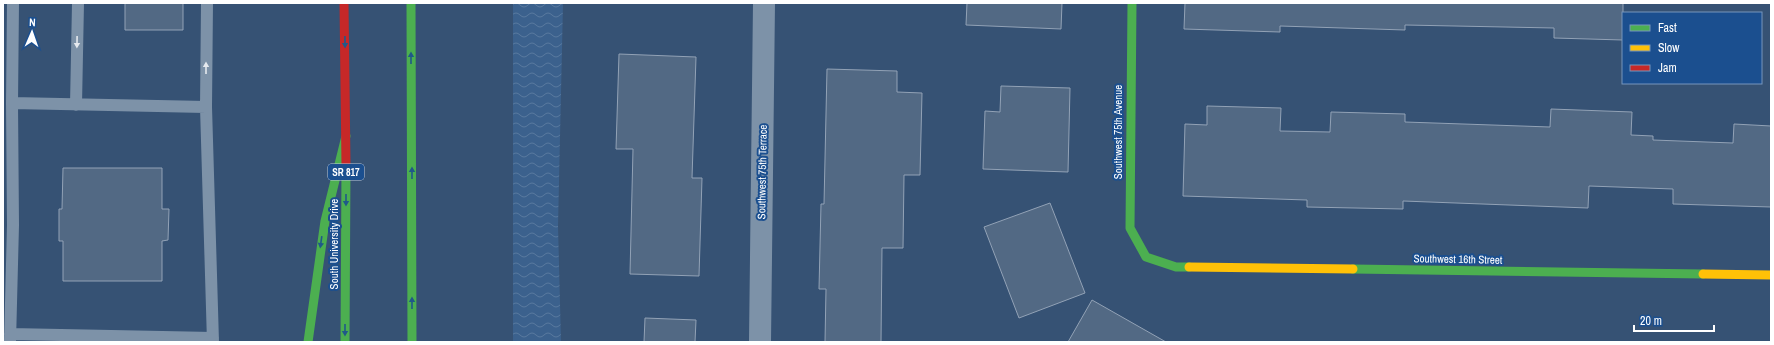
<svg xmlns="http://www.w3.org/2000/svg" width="1774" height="345" font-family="'Archivo Narrow',sans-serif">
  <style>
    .water { fill: url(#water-waves) }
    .building { fill: #526984; stroke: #92a2b6 }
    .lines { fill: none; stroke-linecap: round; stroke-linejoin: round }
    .lane { stroke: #7d92a8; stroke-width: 12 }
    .street { stroke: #7d92a8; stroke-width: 22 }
    .fast { stroke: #4caf50; stroke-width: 9 }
    .slow { stroke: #ffc107; stroke-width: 9 }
    .jam { stroke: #c62828; stroke-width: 9 }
    .oneway { fill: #e5e9ee }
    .oneway2 { fill: #205989 }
    .labels { text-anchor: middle; stroke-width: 4; stroke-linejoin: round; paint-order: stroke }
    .shield { fill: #1b4f8f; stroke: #bbcadd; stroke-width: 1 }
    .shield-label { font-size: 10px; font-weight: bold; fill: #fff }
    .street-label { font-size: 11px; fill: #fff; stroke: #1b4f8f }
  </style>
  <defs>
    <pattern id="water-waves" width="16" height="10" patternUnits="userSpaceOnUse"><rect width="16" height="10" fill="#3b618d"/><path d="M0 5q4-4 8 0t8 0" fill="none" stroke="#58799e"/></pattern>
  </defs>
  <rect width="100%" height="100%" fill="#365274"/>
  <path class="water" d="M 513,3 L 563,3 L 558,226 L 561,342 L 513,342 Z"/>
  <path class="building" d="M 125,3 L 183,3 L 183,30 L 125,30 Z
    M 967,3 L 1062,3 L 1061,29 L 966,25 Z
    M 1185,3 L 1623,3 L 1623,40 L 1554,38 L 1554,28 L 1405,25 L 1405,30 L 1280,26 L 1280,32 L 1184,29 Z
    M 619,54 L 696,57 L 692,178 L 702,178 L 699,276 L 630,274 L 633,149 L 616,149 Z
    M 827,69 L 897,71 L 897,92 L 922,93 L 920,175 L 904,175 L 903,248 L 882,248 L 881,342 L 825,342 L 826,289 L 819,289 L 821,204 L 824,204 Z
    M 1001,86 L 1070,88 L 1068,172 L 983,169 L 985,111 L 1000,112 Z
    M 1207,106 L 1281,108 L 1280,131 L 1330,132 L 1331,112 L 1405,114 L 1405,122 L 1550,127 L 1551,109 L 1632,112 L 1631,135 L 1653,136 L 1653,140 L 1733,143 L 1734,124 L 1771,126 L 1771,207 L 1673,204 L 1673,189 L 1589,186 L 1588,208 L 1403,201 L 1403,209 L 1307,207 L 1307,200 L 1183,196 L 1185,124 L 1207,125 Z
    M 63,168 L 162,168 L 162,209 L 169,209 L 168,240 L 162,241 L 162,281 L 63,281 L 63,241 L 59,241 L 59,209 L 62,209 Z
    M 1050,203 L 1085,293 L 1019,318 L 984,227 Z
    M 1092,300 L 1166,342 L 1068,342 Z
    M 645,318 L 696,320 L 695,342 L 644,342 Z"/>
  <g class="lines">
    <path class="lane" d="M 207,3 L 206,107 L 213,342
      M 12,103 L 13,3
      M 76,105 L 78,3
      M 10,334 L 213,338
      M 10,342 L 13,225 L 12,103 L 206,107"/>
    <path class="street" d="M 760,342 L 764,3"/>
    <path class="fast" d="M 411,3 L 412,342
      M 1132,3 L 1130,228 L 1146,257 L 1176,267 L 1189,267
      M 1353,269 L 1703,274
      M 308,342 L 325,221 L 346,136
      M 345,342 L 346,165"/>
    <path class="slow" d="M 1189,267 L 1353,269
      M 1703,274 L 1771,275"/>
    <path class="jam" d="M 344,3 L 346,165"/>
  </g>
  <defs><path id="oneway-solid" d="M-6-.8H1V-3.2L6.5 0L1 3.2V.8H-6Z"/></defs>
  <g class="oneway">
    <use href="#oneway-solid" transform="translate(77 42) rotate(91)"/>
    <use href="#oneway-solid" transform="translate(206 68) rotate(-90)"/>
  </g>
  <g class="oneway2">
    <use href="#oneway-solid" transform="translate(345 42) rotate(89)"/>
    <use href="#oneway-solid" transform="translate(411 58) rotate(-90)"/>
    <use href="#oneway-solid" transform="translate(412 173) rotate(-90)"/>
    <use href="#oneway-solid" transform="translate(346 200) rotate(90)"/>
    <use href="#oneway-solid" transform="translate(321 242) rotate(98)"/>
    <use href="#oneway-solid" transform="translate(412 303) rotate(-90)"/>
    <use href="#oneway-solid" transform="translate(345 330) rotate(90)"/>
  </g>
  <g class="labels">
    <rect class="shield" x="328" y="164" width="36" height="16" rx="3"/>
    <g class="shield-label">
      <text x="346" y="176">SR 817</text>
    </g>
    <g class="street-label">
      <text transform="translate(1118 132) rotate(-90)" y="4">Southwest 75th Avenue</text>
      <text transform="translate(762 172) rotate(-89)" y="4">Southwest 75th Terrace</text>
      <text transform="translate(334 244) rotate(-90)" y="4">South University Drive</text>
      <text transform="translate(1458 259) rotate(1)" y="4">Southwest 16th Street</text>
    </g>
  </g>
  <rect width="1774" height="345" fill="none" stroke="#ffffff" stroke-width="8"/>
  <rect x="1622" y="12" width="140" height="72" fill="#1b4f8f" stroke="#7695bc"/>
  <rect x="1630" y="25" width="20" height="6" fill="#4caf50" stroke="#7695bc"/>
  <text x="1658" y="32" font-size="12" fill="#ffffff">Fast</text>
  <rect x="1630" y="45" width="20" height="6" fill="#ffc107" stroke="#7695bc"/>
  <text x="1658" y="52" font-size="12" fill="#ffffff">Slow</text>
  <rect x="1630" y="65" width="20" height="6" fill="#c62828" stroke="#7695bc"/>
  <text x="1658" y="72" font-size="12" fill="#ffffff">Jam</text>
  <g transform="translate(32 32) rotate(2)" stroke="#1b4f8f" stroke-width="3" paint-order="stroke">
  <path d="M0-3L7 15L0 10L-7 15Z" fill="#ffffff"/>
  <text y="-6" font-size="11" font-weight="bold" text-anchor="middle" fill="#ffffff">N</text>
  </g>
  <path d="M1634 325v6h80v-6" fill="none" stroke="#ffffff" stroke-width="2"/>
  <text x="1640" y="325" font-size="12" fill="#ffffff" stroke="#1b4f8f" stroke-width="3" paint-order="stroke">20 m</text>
</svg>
